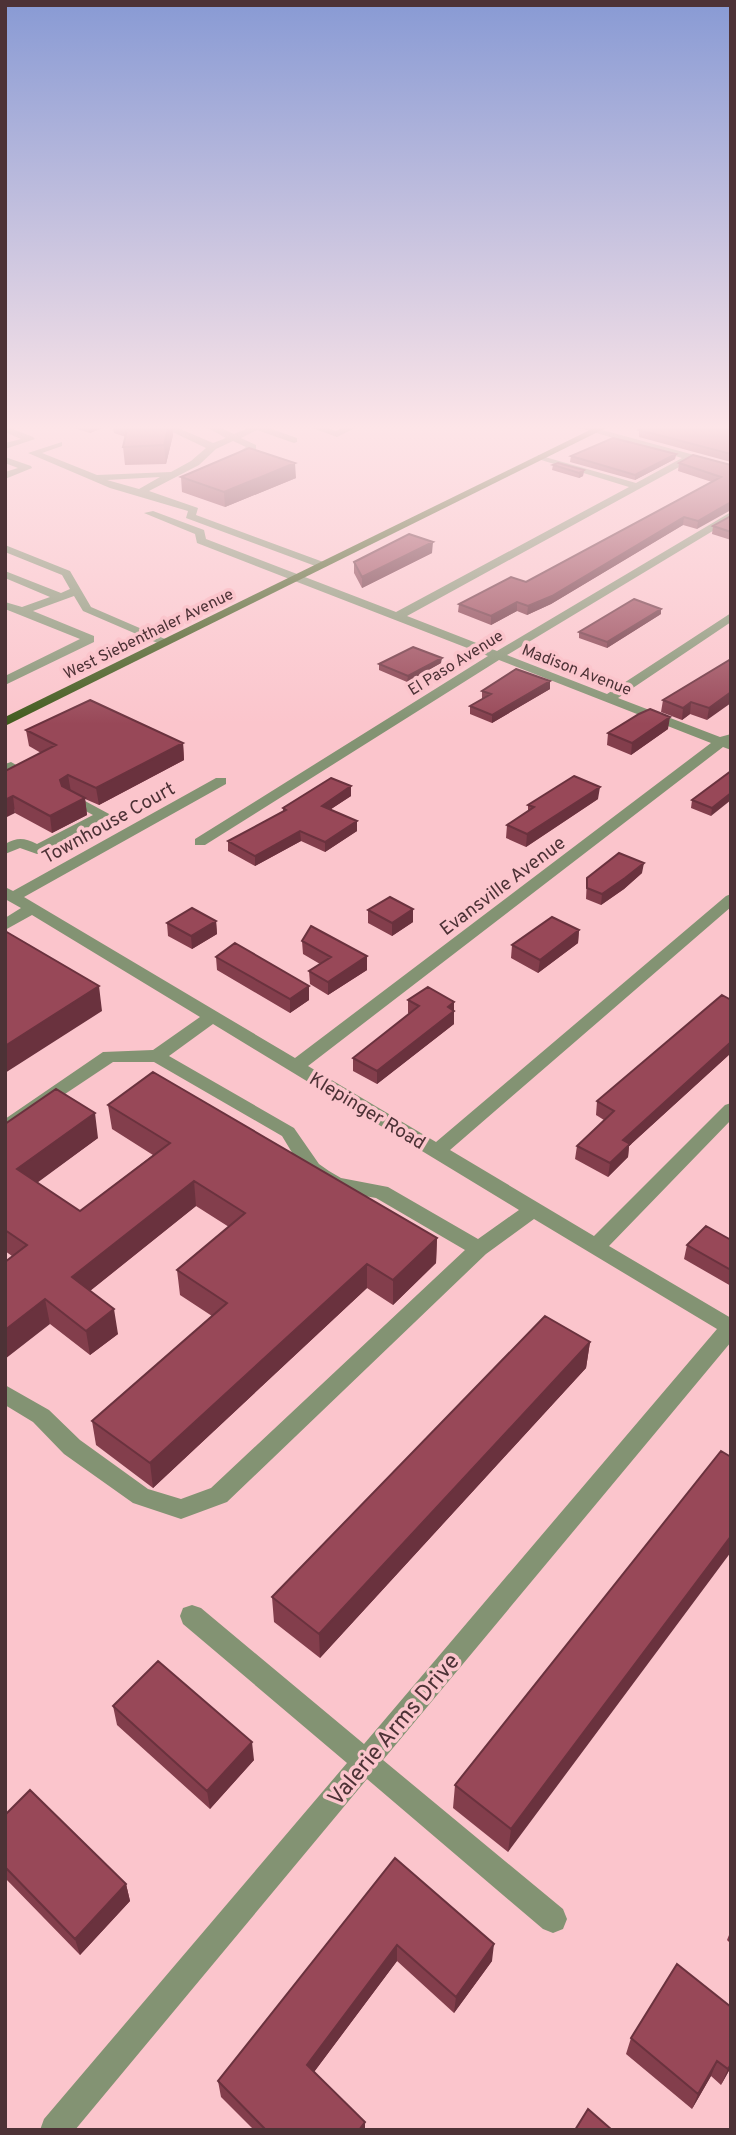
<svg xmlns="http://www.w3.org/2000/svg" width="736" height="2135" font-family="Overpass,sans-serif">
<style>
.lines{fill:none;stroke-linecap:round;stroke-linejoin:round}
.minor{fill:#839373;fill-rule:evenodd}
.major{fill:#415b1e;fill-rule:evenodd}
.wall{fill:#833e4c}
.shaded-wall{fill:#6a323e}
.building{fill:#984858;stroke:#6a323e;stroke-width:2}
.labels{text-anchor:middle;stroke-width:7;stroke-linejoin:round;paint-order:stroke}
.far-street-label{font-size:16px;fill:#4d3236;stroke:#fbc5cc}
.street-label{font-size:19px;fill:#4d3236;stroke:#fbc5cc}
.near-street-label{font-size:23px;fill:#4d3236;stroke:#fbc5cc}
</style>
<rect width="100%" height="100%" fill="#fbc5cc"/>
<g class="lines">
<!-- minor -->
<path class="minor" d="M158 425H171L213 443 226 438 202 425H214L234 434 250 427 248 425H260L297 438V442L294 443 257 430 241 438 256 445V449L233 464 225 462 246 447 233 441 216 449 199 465 149 491 198 508 196 515 326 563V567H318L186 518 188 511 110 488 28 453 62 442V446L42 453 97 475 171 472 191 461 206 448ZM160 477 139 489 107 480Z
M304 425H318L336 431 349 425H361L337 437Z
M569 425H584L731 465V471L692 460 407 616 497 651 731 512V520L507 655 607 694 731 613V622L618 698 720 737 731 734V750L723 747 308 1066 436 1142 726 896 731 894V907L450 1150 594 1236 725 1105 731 1103V1120L609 1246 731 1318V1342L383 1760 563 1909 567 1919 563 1929 553 1933 543 1929 367 1779 75 2130H40L44 2119 347 1763 183 1624 180 1616 183 1608 192 1605 201 1608 364 1744 717 1329 534 1219 486 1254 227 1502 181 1519 133 1503 64 1454 33 1422 5 1405V1385L49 1410 80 1440 148 1489 181 1499 211 1488 465 1250 376 1198 336 1191 315 1181 305 1174 282 1136 154 1062H113L5 1134V1119L103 1052 153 1050 200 1017 32 915 5 930V918L21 908 5 899V887L13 891 216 778H226V784L24 897 295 1058 711 743 499 660 205 845H195V839L488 656 197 543 195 534 144 513 153 511 204 530 206 539 396 612 629 487 538 459V455L636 483 682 458ZM213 1024 519 1210 478 1239 388 1187 341 1178 329 1171 319 1164 294 1128 169 1056Z
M5 426 33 437 35 439 5 449V443L21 439 5 432Z
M5 457 31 466 32 468 5 479V472L18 468 5 463Z
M5 545 70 571 91 607 172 642 162 645 83 611 74 596 33 611 94 636V642L5 685V676L80 639 5 609V602L22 607 50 597 5 578V571L61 593 70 589 62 575 5 552Z
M11 762 18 766 5 773V764Z
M72 794 111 815 42 853 37 854 20 848 5 854V844C18 837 24 838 37 844L93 815 67 801 65 798Z"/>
<!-- major -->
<path class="major" d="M600 425H612L5 726V717Z"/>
</g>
<!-- wall -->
<path class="wall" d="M65 425H109L90 433Z
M113 425H172L173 435 166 464 125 465 123 447 126 437 114 433Z
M726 427 723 429 731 430V462L639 437V430Z
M676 454 675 459 635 480 570 462 571 456Z
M679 463 731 465 697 529 683 525 551 604 527 615 517 611 491 625 458 612 459 604 526 582 712 482 678 471Z
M553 465 584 470 583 476 579 478 552 470Z
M181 477 296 478 225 507 182 492Z
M731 516V540L712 534 713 526Z
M432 553 362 588 354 573V562Z
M661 614 607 648 579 638V632Z
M731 659 707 720 690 714 682 720 661 712 663 700Z
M441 663 407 682 379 670V664Z
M550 689 492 723 470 714V706L482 699V691Z
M668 729 631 755 607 745 608 733Z
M26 730 183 743 184 760 99 805 85 799 87 815 52 833 15 813 5 771 41 753 29 746Z
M731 771 711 816 691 808 692 800Z
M351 786V796L331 809 357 831 325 852 301 841 255 866 228 851V841L283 812V808Z
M598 799 526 847 506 838 507 825 528 811V805Z
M642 873 624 889 601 905 586 899 587 878Z
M413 909V922L392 936 368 923V910Z
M216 921 217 934 192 949 168 936 167 923Z
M579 930 578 943 538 973 511 958 512 945Z
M302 941 367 970 328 995 310 984 309 971 320 964 303 954Z
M216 957 309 1000 290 1013 217 970Z
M408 1000 454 1002V1024L377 1084 353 1071V1058L409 1014 408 1013Z
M731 1000V1053L629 1146 628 1157 608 1177 575 1159 577 1146 604 1120 596 1115 597 1101Z
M108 1105 437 1238 436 1263 393 1305 367 1288 153 1488 96 1445 92 1421 212 1316 180 1295 177 1270 229 1227 196 1206 90 1291 118 1334 90 1355 50 1324 12 1256 5 1251V1124L98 1138 37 1182 80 1211 153 1155 112 1129Z
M731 1240V1286L684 1259 687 1245Z
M590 1342 586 1368 320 1658 274 1622 272 1597Z
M721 1451 508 1852 453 1808 455 1785Z
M113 1706 254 1760 210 1809 117 1725Z
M5 1815 126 1884 130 1901 80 1955 5 1878Z
M395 1858 492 1961 454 2013 397 1961 314 2072 365 2122V2130H254L221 2097 218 2081Z
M731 1930V1944L727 1940Z
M731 2007V2067L721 2085 711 2076 692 2109 626 2054 631 2038Z"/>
<!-- shaded-wall -->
<path class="shaded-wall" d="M89 425H109L90 433Z
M169 425H172L173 435 166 464 164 445Z
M717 425H726V427L713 434 714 426Z
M676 454 675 459 635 480V475Z
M295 463 296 478 225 507 224 492Z
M584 470 583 476 579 478V473Z
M731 502V510L697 529 698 521Z
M684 517 683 525 551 604 527 615 528 606Z
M433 542 432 553 362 588V577Z
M517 602V611L491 625V616Z
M661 609V614L607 648V642Z
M442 658 441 663 407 682 408 676Z
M550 681V689L492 723V715Z
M731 692V703L707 720 709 708Z
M691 702 690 714 682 720 683 708Z
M670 717 668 729 631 755 632 743Z
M183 743 184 760 99 805 96 788Z
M68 775 71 792 62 797 60 780Z
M351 786V796L322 815V806Z
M600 787 598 799 526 847 527 834Z
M731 793V800L711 816 712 808Z
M13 796 15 813 5 818V800Z
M85 798 87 815 52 833 50 816Z
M357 821V831L325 852V842Z
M300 831 301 841 255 866V856Z
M644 863 642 873 624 889 601 905 602 894Z
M413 909V922L392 936V923Z
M216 921 217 934 192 949 191 936Z
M579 930 578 943 538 973 540 960Z
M367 956V970L328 995V982Z
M99 986 102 1011 5 1073V1046Z
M309 986V1000L290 1013V999Z
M454 1002V1024L377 1084V1071L448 1007Z
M731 1042V1053L629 1146 628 1157 608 1177 610 1163 623 1140Z
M95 1113 98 1138 22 1194 17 1169Z
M194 1181 196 1206 76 1302 72 1277Z
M437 1238 436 1263 393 1305V1280Z
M367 1264V1288L153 1488 150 1463Z
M45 1299 50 1324 5 1359V1330Z
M114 1309 118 1334 90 1355 86 1331Z
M590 1342 586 1368 320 1658 319 1634Z
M731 1536V1552L508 1852 511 1829Z
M252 1742 254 1760 210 1809 207 1791Z
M126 1884 130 1901 80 1955 75 1939Z
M494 1944 492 1961 454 2013 456 1997Z
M397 1945V1961L308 2080 307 2065Z
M717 2061 711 2076 692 2109 698 2094Z
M731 2064V2067L721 2085 728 2069Z
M365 2122V2130H359Z"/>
<!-- building -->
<path class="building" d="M128 425H169L164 445 123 447Z
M649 425H717L714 426 731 430V454L639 430Z
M613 438 676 454 635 475 571 456Z
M249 448 295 463 224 492 181 477Z
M693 455 731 465V502L698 521 684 517 552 596 528 606 517 602 491 616 459 604 511 577 526 582 721 477 679 463Z
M558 463 584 470 579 473 553 465Z
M731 516V532L713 526Z
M409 534 433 542 362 577 354 562Z
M634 599 661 609 607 642 579 632Z
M413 647 442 658 408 676 379 664Z
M731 659V692L709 708 691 702 683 708 663 700Z
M516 669 550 681 492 715 470 706 491 694 482 691Z
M90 700 183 743 96 788 68 775 60 780 62 786 85 798 50 816 13 796 5 800V771L56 745 26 730Z
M650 709 670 717 632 743 608 733 639 714Z
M731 771V793L712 808 692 800Z
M574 776 600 787 527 834 507 825 534 807 528 805Z
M331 778 351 786 322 806 357 821 325 842 300 831 255 856 228 841 286 810 283 808Z
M619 853 644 863 625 878 602 894 587 888V878Z
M390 897 413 909 392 923 368 910Z
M192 908 216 921 191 936 167 923Z
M552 917 579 930 540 960 512 945Z
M311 926 367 956 328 982 309 971 331 957 302 941Z
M5 931 99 986 5 1046Z
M235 943 309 986 290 999 216 957Z
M428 987 454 1002 448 1007 454 1011 377 1071 353 1058 419 1006 408 1000Z
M722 995 731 1000V1042L623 1140 630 1144 610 1163 577 1146 614 1111 597 1101Z
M153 1072 437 1238 393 1280 367 1264 150 1463 92 1421 227 1303 177 1270 245 1213 194 1181 72 1277 114 1309 86 1331 45 1299 5 1330V1262L27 1245 5 1230V1124L56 1089 95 1113 17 1169 80 1211 170 1143 108 1105Z
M706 1226 731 1240V1270L687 1245Z
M545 1316 590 1342 319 1634 272 1597Z
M721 1451 731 1457V1536L511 1829 455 1785Z
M158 1661 252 1742 207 1791 113 1706Z
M30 1790 126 1884 75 1939 5 1867V1815Z
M395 1858 494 1944 456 1997 397 1945 307 2065 365 2122 359 2130H266L218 2081Z
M677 1964 731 2007V2064L728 2069 717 2061 698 2094 631 2038Z
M588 2109 612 2130H575Z"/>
<!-- sky -->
<linearGradient id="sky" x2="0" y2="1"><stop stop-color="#889ad4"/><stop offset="0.59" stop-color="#fde5e8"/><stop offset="1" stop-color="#fde5e8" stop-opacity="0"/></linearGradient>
<rect width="736" height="724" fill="url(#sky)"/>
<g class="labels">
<!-- far-street labels -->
<g class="far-street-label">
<text transform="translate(148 633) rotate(-26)" y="6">West Siebenthaler Avenue</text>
<text transform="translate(455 662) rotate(-32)" y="6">El Paso Avenue</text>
<text transform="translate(577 669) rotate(21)" y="6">Madison Avenue</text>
</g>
<!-- street labels -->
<g class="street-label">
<text transform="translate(108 822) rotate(-29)" y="7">Townhouse Court</text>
<text transform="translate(502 885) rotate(-37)" y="7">Evansville Avenue</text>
<text transform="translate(368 1110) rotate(31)" y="7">Klepinger Road</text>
</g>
<!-- near-street labels -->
<g class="near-street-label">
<text transform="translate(393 1729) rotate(-50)" y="8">Valerie Arms Drive</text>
</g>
</g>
<!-- border -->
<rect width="736" height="2135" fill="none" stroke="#4d3236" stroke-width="14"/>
</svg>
